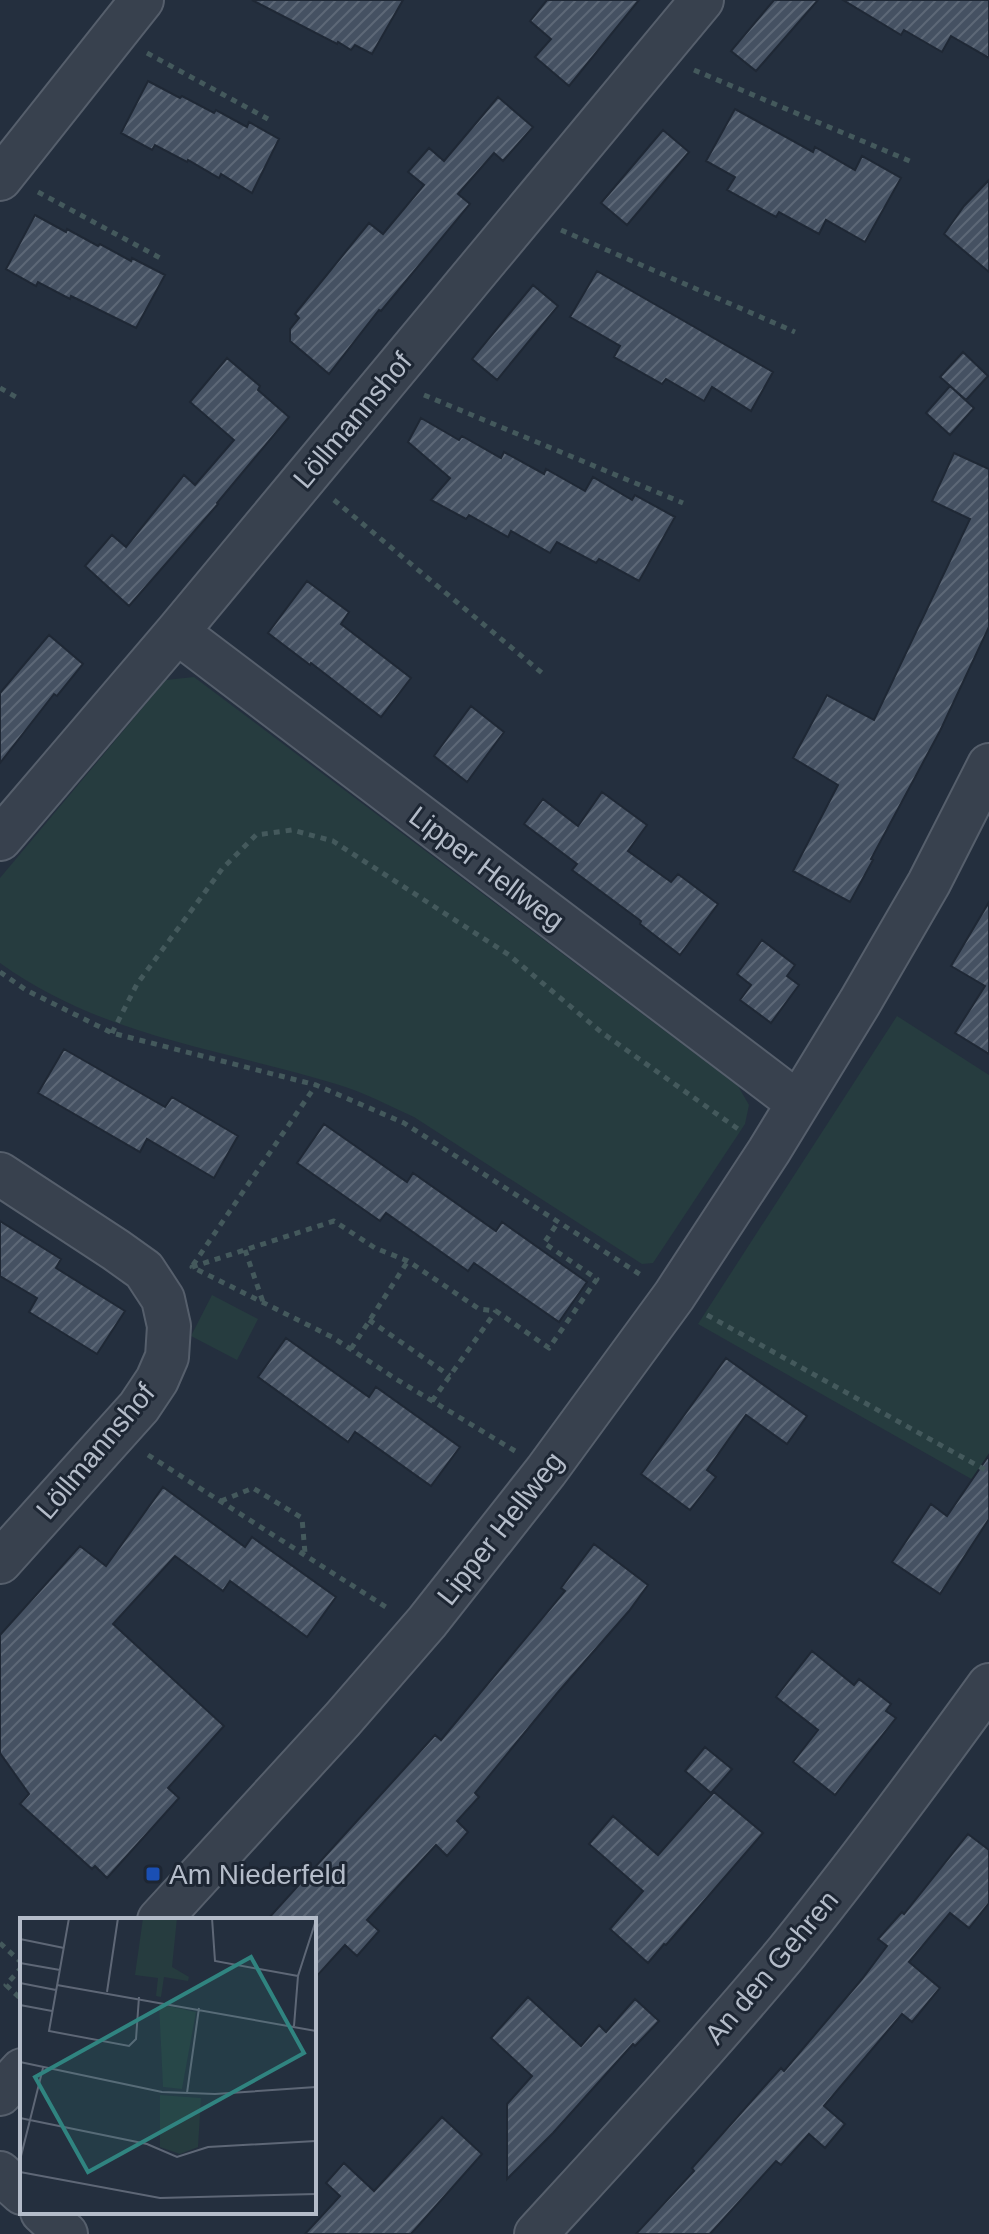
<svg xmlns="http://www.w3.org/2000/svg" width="989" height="2234" font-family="Helvetica,sans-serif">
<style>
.park{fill:#263c3f}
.building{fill:url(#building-hatch);stroke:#1f2835;stroke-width:2}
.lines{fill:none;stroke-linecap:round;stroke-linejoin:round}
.minor-casing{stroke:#565f6c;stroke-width:46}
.path{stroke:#44595c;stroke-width:5;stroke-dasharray:6 6;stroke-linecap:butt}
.minor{stroke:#38414e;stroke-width:42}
.transit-dot{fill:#1a4fb4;stroke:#1d2633;stroke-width:3}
.labels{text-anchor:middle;stroke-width:6;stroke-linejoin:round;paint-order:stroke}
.street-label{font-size:28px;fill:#b4bcc9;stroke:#1d2633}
.poi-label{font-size:28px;fill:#b4bcc9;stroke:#1d2633;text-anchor:start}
.inset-road{fill:none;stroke:#5e6776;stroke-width:2}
.view{fill:#308480;fill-opacity:0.15;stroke:#308480;stroke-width:4}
.inset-edge{fill:none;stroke:#b4bcc9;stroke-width:4}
</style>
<defs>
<pattern id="building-hatch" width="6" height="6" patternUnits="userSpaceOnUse" patternTransform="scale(2)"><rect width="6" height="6" fill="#455162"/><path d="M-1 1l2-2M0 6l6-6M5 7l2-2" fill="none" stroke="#5d6877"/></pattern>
</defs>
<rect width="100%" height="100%" fill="#242f3e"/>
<!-- park -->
<path class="park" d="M194 677 738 1086 749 1105 745 1124 653 1263 642 1264 414 1117C388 1105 363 1092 336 1084 219 1048 103 1037 0 963V878L166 680Z
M897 1016 989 1075V1489L698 1324Z
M212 1295 258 1319 237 1360 191 1336Z"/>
<!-- building -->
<path class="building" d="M252 0H403L372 54 355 45 351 50 338 42 337 44Z
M547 0H639L569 86 535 57 551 39 530 21Z
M774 0H818L756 71 731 51Z
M843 0H989V58L951 36 942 52 904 30 901 35Z
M148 81 180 98 182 96 214 113 216 110 247 127 249 122 279 139 252 193 221 174 219 178 188 160 187 162 155 145 152 150 121 133Z
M498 97 533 127 503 161 494 153 458 194 470 204 381 311 379 310 329 374 290 341V329L299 318 295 314 369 223 383 234 424 185 408 172 429 148 444 161Z
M735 109 813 152 815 147 855 170 862 156 901 178 865 242 826 220 819 234 779 212 776 217 727 190 735 177 706 161Z
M663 130 689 152 627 225 601 203Z
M989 180V272L944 234 964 206Z
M35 215 66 232 67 229 98 246 100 244 131 261 132 258 165 275 136 328 71 296 70 299 38 282 36 286 6 269Z
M597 271 773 372 751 411 712 387 704 401 666 379 662 384 614 357 620 346 570 317Z
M533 285 558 306 497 380 472 359Z
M963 352 988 376 966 400 940 377Z
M227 358 260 386 258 390 289 417 217 503 218 504 129 606 85 566 112 535 126 547 184 475 195 485 234 440 190 402Z
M950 386 974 408 950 435 926 413Z
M421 418 459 440 462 436 501 458 504 452 544 474 546 469 585 491 593 477 632 500 635 495 675 517 639 581 599 559 596 563 557 542 550 553 511 531 508 537 469 515 466 519 431 500 450 478 408 442Z
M954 453 989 469V627L940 731 871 859 873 860 850 902 793 871 838 785 793 758 827 695 874 720 970 519 932 501Z
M307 581 349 612 341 624 411 678 381 717 311 663 310 665 268 633Z
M49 635 83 664 57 696 54 694 0 763V693Z
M471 706 504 732 467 782 434 756Z
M602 792 647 825 628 851 671 882 678 874 718 904 680 955 640 924 641 921 572 870 577 864 524 824 543 799 578 826Z
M989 902V1054L955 1033 985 986 951 966Z
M762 940 795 965 787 976 799 985 771 1023 740 1000 751 985 737 974Z
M64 1049 165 1107 172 1097 238 1136 214 1178 147 1139 140 1152 38 1093Z
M324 1124 407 1182 413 1173 496 1231 502 1222 587 1282 559 1322 474 1263 468 1271 386 1213 380 1221 297 1163Z
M0 1221 61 1259 56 1268 125 1311 97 1354 29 1312 37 1298 0 1276Z
M286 1338 369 1397 376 1387 460 1447 431 1486 355 1432 348 1442 258 1377Z
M726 1358 807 1416 787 1444 746 1415 707 1470 716 1477 690 1510 641 1474Z
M989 1455V1519L940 1594 892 1562 931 1504 947 1516Z
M163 1487 245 1547 252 1537 336 1597 307 1637 230 1581 223 1591 175 1556 113 1624 224 1726 168 1788 179 1798 107 1878 95 1866 92 1869 20 1804 29 1794 0 1753V1635L80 1546 106 1566Z
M594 1544 648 1585 629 1611 559 1691 475 1793 479 1797 457 1821 468 1832 447 1856 436 1845 367 1920 379 1931 357 1956 345 1945 314 1979V1920H267L435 1735 441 1740 565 1591 561 1588Z
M812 1651 854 1685 859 1679 891 1704 886 1711 896 1718 835 1795 793 1762 818 1730 776 1697Z
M705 1747 732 1769 711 1793 685 1771Z
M714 1792 763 1833 666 1945 664 1944 648 1963 610 1929 643 1891 589 1844 613 1816 658 1855Z
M968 1834 989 1850V1903L969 1928 950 1913 909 1962 940 1988 912 2022 902 2014 824 2106 845 2124 825 2148 809 2134 781 2165 776 2161 710 2234H636L694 2171 692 2168 781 2068 784 2071 862 1979 887 1946 878 1939 902 1912 904 1914Z
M528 1997 581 2046 599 2025 606 2032 635 1999 659 2021 635 2046 633 2044 553 2133 507 2179V2104L532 2076 491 2038Z
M442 2117 482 2154 411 2234H305L340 2196 326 2183 344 2163 374 2191Z"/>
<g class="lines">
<!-- minor casing -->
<g class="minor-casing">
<path id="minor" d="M0 179 142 0
M177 632 798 1103
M0 839 177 632 702 0
M0 1174 116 1250 144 1270 163 1299 169 1326 167 1357 157 1380 139 1407 0 1562
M159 1920 342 1720 427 1622 546 1471 674 1296 769 1151 860 1002 929 883 989 765
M0 2094 22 2070
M0 2173 22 2193
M42 2212 66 2234
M536 2234C621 2141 706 2049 787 1952 857 1865 924 1775 989 1685"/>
</g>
<!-- path -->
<path class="path" d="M147 53 268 119
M694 70 912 162
M38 192 162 259
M561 230 795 332
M0 388 16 397
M424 395 683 503
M334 500 542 673
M0 972 26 990 112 1033 316 1085 404 1123 641 1275
M112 1033 137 984 222 869 256 835 292 830 333 841 509 955 601 1032 738 1129
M245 1250 263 1302
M193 1265 316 1085
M707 1315 989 1472
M369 1320 450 1376
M351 1349 408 1261
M432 1401 496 1311
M515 1451 396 1379 332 1337 192 1267 334 1221 375 1248 408 1261 479 1309 496 1311 549 1348 597 1279 544 1243 559 1221
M148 1455 389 1609
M221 1501 253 1488 302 1518 305 1553
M0 1943 22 1963
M22 1967 6 1985 22 2000"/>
<!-- minor -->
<use href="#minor" class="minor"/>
</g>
<!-- markers -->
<rect class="transit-dot" x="145" y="1866" width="16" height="16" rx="4"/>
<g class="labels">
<!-- street labels -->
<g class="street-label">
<text transform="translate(352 420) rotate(-50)" y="10">Löllmannshof</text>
<text transform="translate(487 868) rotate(37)" y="10">Lipper Hellweg</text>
<text transform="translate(95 1451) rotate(-50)" y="10">Löllmannshof</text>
<text transform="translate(500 1528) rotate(-52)" y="10">Lipper Hellweg</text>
<text transform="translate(771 1967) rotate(-50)" y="10">An den Gehren</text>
</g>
<!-- poi labels -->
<g class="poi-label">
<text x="169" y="1884">Am Niederfeld</text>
</g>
</g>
<!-- overview -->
<g transform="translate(20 1918)">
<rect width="296" height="296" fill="#242f3e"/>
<path d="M123 0H157L152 49 169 59 168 63 144 59 141 79 136 78 138 60 115 57ZM139 86 176 94 162 171 143 169ZM140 177 181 180 178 229 160 236 140 229Z" fill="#263c3f"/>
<path class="inset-road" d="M49 0 29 113 109 128 116 121 119 79M192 0 195 43 278 58M0 21 44 30M0 45 40 52M0 65 36 72M37 67 296 113M87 74 98 0M0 87 32 93M274 108 278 58 296 2M0 144 142 174 195 176 296 169M167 175 179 90M0 200 127 226 157 239 188 229 296 223M0 242 23 150M0 254 140 280 296 276"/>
<path class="view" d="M231 39 284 135 68 254 15 159Z"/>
<rect width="296" height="296" class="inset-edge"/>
</g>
</svg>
